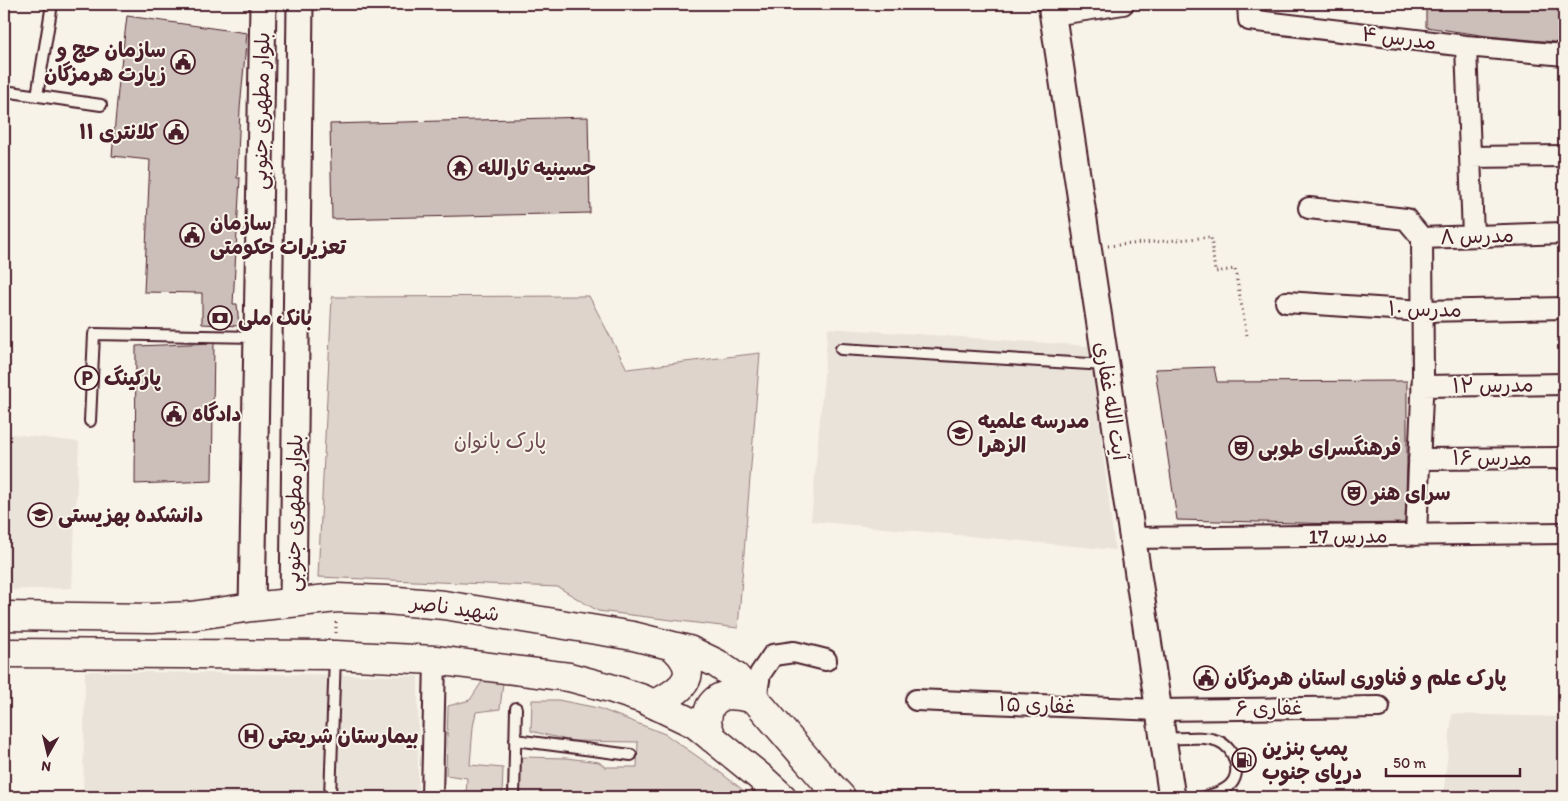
<svg xmlns="http://www.w3.org/2000/svg" width="1568" height="801" font-family="Itim,'Playpen Sans Arabic',sans-serif">
<style>
.built{fill:#eae3da}
.green{fill:#ded4cc;stroke:#947a7c}
.building{fill:#ccbfb9;stroke:#4a1f2b}
.lines{fill:none;stroke-linecap:round;stroke-linejoin:round}
.service-casing{stroke:#4a1f2b;stroke-width:14}
.minor-casing{stroke:#4a1f2b;stroke-width:24}
.tertiary-casing{stroke:#4a1f2b;stroke-width:29}
.secondary-casing{stroke:#4a1f2b;stroke-width:31}
.path{stroke:#4a1f2b;stroke-width:3;stroke-dasharray:1 4;stroke-linecap:butt}
.service{stroke:#f7f3e8;stroke-width:10}
.minor{stroke:#f7f3e8;stroke-width:20}
.tertiary{stroke:#f7f3e8;stroke-width:25}
.secondary{stroke:#f7f3e8;stroke-width:28}
.labels{text-anchor:middle;stroke-width:4;stroke-linejoin:round;paint-order:stroke}
.street-label{font-size:21px;fill:#4a1f2b;stroke:#f7f3e8}
.poi-label{font-size:21px;font-weight:bold;fill:#4a1f2b;stroke:#f7f3e8;text-anchor:start}
.park-label{font-size:21px;fill:#6f4c53;stroke:#f7f3e8}
</style>
<rect width="100%" height="100%" fill="#f7f3e8"/>
<filter id="ink" filterUnits="userSpaceOnUse"><feTurbulence type="fractalNoise" baseFrequency=".02" numOctaves="2"/><feDisplacementMap in="SourceGraphic" scale="10" xChannelSelector="R" yChannelSelector="G"/><feConvolveMatrix kernelMatrix="1 2 1 2 8 2 1 2 1" color-interpolation-filters="sRGB"/></filter>
<g filter="url(#ink)">
<!-- built -->
<path class="built" d="M828 328 1090 346 1115 550 811 521Z
M4 433 79 442 72 588 4 590Z
M85 671 418 676V797H83Z
M1452 714 1564 717V797H1443Z"/>
<!-- green -->
<path class="green" d="M589 296 627 369 760 353 738 628 598 611 558 587 318 577 332 297Z
M483 680 503 682 500 709 476 712 473 727 470 765 503 768 502 797H466L467 778 446 775 448 706 470 700Z
M532 700H558L598 708 665 734 717 770 752 797H649L643 793 592 791 582 797H520L521 757 566 758 599 762 605 767H637L638 742 571 741 531 731Z"/>
<!-- building -->
<path class="building" d="M1426 4H1564V43L1487 36 1426 27Z
M127 16 247 33 240 109 237 178H240L233 304H237L239 326 202 324V293L144 292 150 160 112 156 118 90Z
M588 117 590 213 332 219 330 124Z
M214 343 212 481 135 484 136 346Z
M1214 367 1217 382 1407 381V464L1405 523 1341 524 1177 520 1155 369Z"/>
<g class="lines">
<!-- service casing -->
<g class="service-casing">
<path id="service" d="M4 91 101 105
M37 96 52 4
M841 349 1106 365
M90 421 94 334 256 337
M1163 739C1181 739 1202 735 1218 741 1235 748 1243 774 1229 786 1222 792 1212 795 1204 797
M515 740 631 755
M330 797 335 656
M514 797 516 708"/>
</g>
<!-- minor casing -->
<g class="minor-casing">
<path id="minor" d="M1248 4 1249 20 1466 46 1564 55
M1053 15 1123 4
M1466 46 1473 236
M1470 157 1564 156
M1309 208 1406 219 1422 238 1564 233
M1286 302 1422 311 1564 308
M1422 386 1564 384
M1419 459 1564 458
M1416 535 1423 374 1422 238
M1132 538 1564 533
M756 699 760 674 773 655 794 652 826 660
M916 700 1159 710 1379 707
M432 797 435 660"/>
</g>
<!-- tertiary casing -->
<g class="tertiary-casing">
<path id="tertiary" d="M1051 4 1172 797
M293 603 300 4
M252 607 263 4"/>
</g>
<!-- secondary casing -->
<g class="secondary-casing">
<path id="secondary" d="M4 616 152 618 191 616 252 607 337 598 386 600 444 605 633 636 689 650 716 663 736 677 823 778 841 797
M4 653 335 655 435 660 569 677 610 688 643 699 695 724 759 776 782 797
M655 704C672 695 699 681 683 658 681 654 676 650 673 646
M712 738C711 733 708 728 707 723 707 718 708 712 710 707 721 689 739 696 756 699"/>
</g>
<!-- path -->
<path class="path" d="M1108 246 1211 237 1215 272 1235 269 1247 336
M336 633V619"/>
<!-- service -->
<use href="#service" class="service"/>
<!-- minor -->
<use href="#minor" class="minor"/>
<!-- tertiary -->
<use href="#tertiary" class="tertiary"/>
<!-- secondary -->
<use href="#secondary" class="secondary"/>
</g>
</g>
<!-- icons -->
<defs>
<g id="civic-ring" transform="scale(1.25)"><circle r="9.5" fill="#f7f3e8" stroke="#4a1f2b" stroke-width="1.5"/><path d="M-.6-6.5H3V-4.5H.6V-3L4-1V1h2V6H-6V1h2V-1L-.6-3ZM-1.2 2.5V6h2.4V2.5Z" fill="#4a1f2b"/></g>
<g id="temple-ring" transform="scale(1.25)"><circle r="9.5" fill="#f7f3e8" stroke="#4a1f2b" stroke-width="1.5"/><path d="M0-6L5-2H3V0L6.5 2.5H4V6H1.5V3h-3V6H-4V2.5H-6.5L-3 0V-2H-5Z" fill="#4a1f2b"/></g>
<g id="bank-ring" transform="scale(1.25)"><circle r="9.5" fill="#f7f3e8" stroke="#4a1f2b" stroke-width="1.5"/><path d="M-6-4H6V4H-6ZM0-2.3a2.3 2.3 0 1 0 0 4.6a2.3 2.3 0 1 0 0-4.6Z" fill="#4a1f2b"/></g>
<g id="parking-ring" transform="scale(1.25)"><circle r="9.5" fill="#f7f3e8" stroke="#4a1f2b" stroke-width="1.5"/><path d="M-3.5-5.5H1a3.5 3.5 0 0 1 0 7H-1V5.5H-3.5ZM-1-3.4V-.6H.8a1.4 1.4 0 0 0 0-2.8Z" fill="#4a1f2b"/></g>
<g id="university-ring" transform="scale(1.25)"><circle r="9.5" fill="#f7f3e8" stroke="#4a1f2b" stroke-width="1.5"/><path d="M0-5L7-2L0 1L-7-2ZM-4 1L0 2.5L4 1V4Q0 6-4 4Z" fill="#4a1f2b"/></g>
<g id="theatre-ring" transform="scale(1.25)"><circle r="9.5" fill="#f7f3e8" stroke="#4a1f2b" stroke-width="1.5"/><path d="M-5-5.5Q0-4 5-5.5V0Q5 5 0 6Q-5 5-5 0ZM-3.3-2.5H-1v1.5H-3.3ZM1-2.5H3.3v1.5H1ZM-2.8 1Q0 5.5 2.8 1Z" fill="#4a1f2b"/></g>
<g id="hospital-ring" transform="scale(1.25)"><circle r="9.5" fill="#f7f3e8" stroke="#4a1f2b" stroke-width="1.5"/><path d="M-5-5h3v3.5h4V-5h3V5h-3V1.5h-4V5h-3Z" fill="#4a1f2b"/></g>
<g id="fuel-ring" transform="scale(1.25)"><circle r="9.5" fill="#f7f3e8" stroke="#4a1f2b" stroke-width="1.5"/><path d="M-5.5-6h7V0h2V4h1.3V-2.5L3-4.5l.8-.8L6-3V5H2.5V1h-1V6h-7ZM-4.2-4.7v3.2H.2V-4.7Z" fill="#4a1f2b"/></g>
</defs>
<g fill-rule="evenodd">
<use href="#civic-ring" x="183" y="62"/>
<use href="#civic-ring" x="176" y="132"/>
<use href="#temple-ring" x="460" y="168"/>
<use href="#civic-ring" x="192" y="235"/>
<use href="#bank-ring" x="220" y="318"/>
<use href="#parking-ring" x="87" y="378"/>
<use href="#civic-ring" x="174" y="414"/>
<use href="#university-ring" x="960" y="433"/>
<use href="#theatre-ring" x="1241" y="448"/>
<use href="#theatre-ring" x="1354" y="493"/>
<use href="#university-ring" x="40" y="515"/>
<use href="#civic-ring" x="1206" y="678"/>
<use href="#hospital-ring" x="251" y="736"/>
<use href="#fuel-ring" x="1244" y="760"/>
</g>
<g class="labels">
<!-- street labels -->
<g class="street-label">
<text transform="translate(1399 38) rotate(7)" y="7">مدرس ۴</text>
<text transform="translate(261 111) rotate(-89)" y="7">بلوار مطهری جنوبی</text>
<text transform="translate(1477 236) rotate(-2)" y="7">مدرس ۸</text>
<text transform="translate(1425 309) rotate(1)" y="7">مدرس ۱۰</text>
<text transform="translate(1493 385) rotate(-1)" y="7">مدرس ۱۲</text>
<text transform="translate(1111 401) rotate(81)" y="7">آیت الله غفاری</text>
<text x="1492" y="465">مدرس ۱۶</text>
<text transform="translate(294 513) rotate(-89)" y="7">بلوار مطهری جنوبی</text>
<text transform="translate(1348 536) rotate(-1)" y="7">مدرس 17</text>
<text transform="translate(455 608) rotate(8)" y="7">شهید ناصر</text>
<text transform="translate(1037 705) rotate(2)" y="7">غفاری ۱۵</text>
<text transform="translate(1269 708) rotate(-1)" y="7">غفاری ۶</text>
</g>
<!-- poi labels -->
<g class="poi-label">
<text x="166" y="57" text-anchor="end">سازمان حج و<tspan x="166" dy="24">زیارت هرمزگان</tspan></text>
<text x="158" y="139" text-anchor="end">کلانتری ۱۱</text>
<text x="478" y="175">حسینیه ثارالله</text>
<text x="210" y="230">سازمان<tspan x="210" dy="24">تعزیرات حکومتی</tspan></text>
<text x="238" y="325">بانک ملی</text>
<text x="104" y="385">پارکینگ</text>
<text x="192" y="421">دادگاه</text>
<text x="978" y="428">مدرسه علمیه<tspan x="978" dy="24">الزهرا</tspan></text>
<text x="1258" y="455">فرهنگسرای طوبی</text>
<text x="1372" y="500">سرای هنر</text>
<text x="58" y="522">دانشکده بهزیستی</text>
<text x="1224" y="685">پارک علم و فناوری استان هرمزگان</text>
<text x="268" y="743">بیمارستان شریعتی</text>
<text x="1262" y="755">پمپ بنزین<tspan x="1262" dy="24">دریای جنوب</tspan></text>
</g>
<!-- park labels -->
<g class="park-label">
<text x="500" y="448">پارک بانوان</text>
</g>
</g>
<!-- margin -->
<rect width="1568" height="801" fill="none" stroke="#f7f3e8" stroke-width="20"/>
<rect x="10" y="10" width="1548" height="781" fill="none" stroke="#4a1f2b" stroke-width="2" filter="url(#ink)"/>
<!-- north arrow -->
<g transform="translate(48 754) rotate(188)" stroke="#f7f3e8" stroke-width="4" paint-order="stroke">
<path d="M0-4L9 19L0 12L-9 19Z" fill="#4a1f2b"/>
<text y="-8" font-size="14" font-weight="bold" text-anchor="middle" fill="#4a1f2b">N</text>
</g>
<!-- scale -->
<path d="M1386 768v8h134v-8" fill="none" stroke="#4a1f2b" stroke-width="2.5"/>
<text x="1393" y="768" font-size="15" fill="#4a1f2b" stroke="#f7f3e8" stroke-width="4" paint-order="stroke">50 m</text>
</svg>
